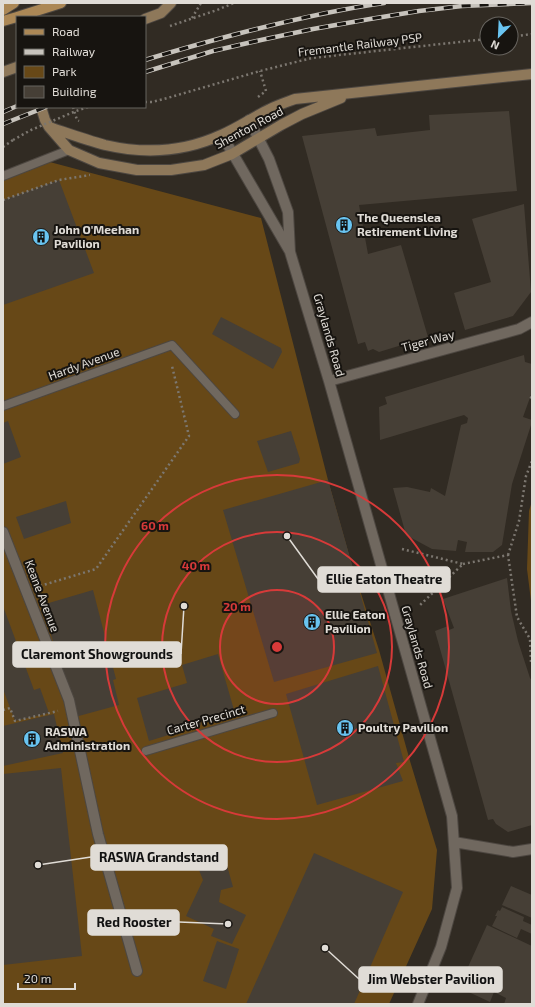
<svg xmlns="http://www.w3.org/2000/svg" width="535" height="1007" font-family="'Exo 2',sans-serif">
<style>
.green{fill:#674817}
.building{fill:#463f36}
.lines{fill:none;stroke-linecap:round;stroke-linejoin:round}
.service-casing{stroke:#4d4741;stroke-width:10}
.minor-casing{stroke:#4d4741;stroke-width:12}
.secondary-casing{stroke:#4d4741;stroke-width:12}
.primary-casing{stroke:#4d4741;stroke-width:12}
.path{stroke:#7c7770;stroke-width:2.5;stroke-dasharray:2 3;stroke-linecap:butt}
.service{stroke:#70685f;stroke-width:8}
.minor{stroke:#70685f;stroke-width:10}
.secondary{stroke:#8e785a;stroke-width:10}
.primary{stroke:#ac8856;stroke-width:10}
.rail-casing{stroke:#c7c3bc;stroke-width:4.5}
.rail{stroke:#171410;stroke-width:3;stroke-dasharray:9;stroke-linecap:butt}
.path-bridge{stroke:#7c7770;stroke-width:2.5;stroke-dasharray:2 3;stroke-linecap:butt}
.ring{fill:none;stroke:#d73a39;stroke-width:2}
.labels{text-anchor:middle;stroke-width:4;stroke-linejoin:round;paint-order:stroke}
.street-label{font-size:12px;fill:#e0dcd6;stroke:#171410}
.poi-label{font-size:12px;font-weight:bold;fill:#e0dcd6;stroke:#171410;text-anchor:start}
.centre{fill:#d73a39;stroke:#171410;stroke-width:2}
.ring-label{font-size:12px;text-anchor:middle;font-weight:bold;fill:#d73a39;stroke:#171410;stroke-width:4;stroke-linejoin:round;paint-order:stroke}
.leader{fill:none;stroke:#e0dcd6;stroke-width:1.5}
.callout-dot{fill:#e0dcd6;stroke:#171410;stroke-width:1.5}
.callout{fill:#e0dcd6;stroke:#e0dcd6;stroke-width:1.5}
.callout-label{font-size:13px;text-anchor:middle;font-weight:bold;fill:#111}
</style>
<rect width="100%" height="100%" fill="#312b23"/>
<!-- green -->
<path class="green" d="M46 161 261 218 328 480 351 562 379 650 410 761 437 850 432 909 389 1004H3V178Z
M532 501V609L527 569 529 511Z"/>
<!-- building -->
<path class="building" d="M509 111 517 191 359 205 368 254 401 245 428 337 379 352 373 349 368 351 365 342 358 344 302 136 375 128 377 136 430 130 429 115Z
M59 180 94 273 3 305V200Z
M524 204 531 292 513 316 465 330 454 293 491 282 472 219Z
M221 317 281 348 282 352 273 369 212 334Z
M524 355 525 362 532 364V392L523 417 532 420V422L512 484 502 545 493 552H465L467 542 458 540 456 551 432 549 406 535 393 488 407 487 430 492 431 488 445 496 461 425 467 423 468 418 464 415 380 440 379 407 387 404 385 397Z
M8 421 21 457 3 464V423Z
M291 431 300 459 299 463 268 472 257 441Z
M328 480 377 653 274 682 223 510Z
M66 501 71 523 24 539 16 517Z
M507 578 511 611 518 641 530 678 532 681V825L508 832 496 824 493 819 488 820 435 631 448 626 449 630 454 628 443 599Z
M93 590 116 679 113 680 119 705 75 717 60 661H59L42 605Z
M3 606 34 690 40 688 49 713 15 721 3 689Z
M218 654 234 710 200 720 201 725 149 741 137 698 187 683 182 665Z
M378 666 404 762 396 763 403 781 317 805 286 694Z
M54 714 63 753 3 766V726Z
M61 768 82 956 3 965V774Z
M223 851 233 887 221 890 219 902 246 915 232 944 211 936 214 929 186 916 203 880 195 860Z
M314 853 403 892 354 1004H246Z
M511 886 532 895V918L502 905Z
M502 907 524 917 523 921 532 925V934L521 929 517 938 492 926 497 916H495L498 910 500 911Z
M487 925 532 946V1001L531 1004H504L506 998 494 992 490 1002 460 988 470 968 468 967Z
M217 941 239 949 226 989 203 981Z"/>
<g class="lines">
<!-- service casing -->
<g class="service-casing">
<path id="service" d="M3 176 69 150
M3 406 172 345 235 414
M146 751 273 713"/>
</g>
<!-- minor casing -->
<g class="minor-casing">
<path id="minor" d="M249 120 269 159 288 212 290 252 329 381 452 816 457 888 441 947 418 1004
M222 135 289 250
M329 381 519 329 532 322
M3 532 69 700 98 834 137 971
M454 842 513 852 532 849"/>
</g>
<!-- secondary casing -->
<g class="secondary-casing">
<path id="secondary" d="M145 19 161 13 171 3
M3 72 17 67
M41 107 45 120 49 127 69 150 99 163 137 170H171L204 165 232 154 281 125 302 114 341 98
M49 127C67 133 86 140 105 145 144 154 184 152 221 135 238 128 253 117 270 109 278 105 287 102 295 99L532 74"/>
</g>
<!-- primary casing -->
<g class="primary-casing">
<path id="primary" d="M3 10 14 3
M17 17 61 3
M3 21 17 17"/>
</g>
<!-- path -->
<path class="path" d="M192 18 201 3
M170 26 217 10 234 3
M511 37 532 34
M258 97 266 91 260 71
M145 102H152L164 99 260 71 312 58 487 39
M73 107 77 120 79 121
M3 147 13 140
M3 200 59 180 90 175
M530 397 532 398
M402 549 463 564 419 606
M508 555 519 521 526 476 532 461
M463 564 508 555 517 617 530 639 531 662 532 664
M40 586 96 569 189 436 172 366
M3 710 10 708 15 721 58 711"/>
<!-- service -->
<use href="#service" class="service"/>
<!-- minor -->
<use href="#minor" class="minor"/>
<!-- secondary -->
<use href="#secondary" class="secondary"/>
<!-- primary -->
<use href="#primary" class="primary"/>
<!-- rail casing -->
<g class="rail-casing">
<path id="rail" d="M145 60C174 51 203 43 233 35 283 22 333 10 384 3
M145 72 213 51 261 40 313 29 370 19 419 11 462 6 532 3
M3 112 17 106
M3 124 46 107"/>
</g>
<!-- rail -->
<use href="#rail" class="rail"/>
<!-- path-bridge -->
<path class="path-bridge" d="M13 140 31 130 76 111 88 107"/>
</g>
<!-- distance rings -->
<circle cx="277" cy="647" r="57" fill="#d73a39" fill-opacity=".12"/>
<g class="ring">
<circle cx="277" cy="647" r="57"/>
<circle cx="277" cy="647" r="115"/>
<circle cx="277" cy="647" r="172"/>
</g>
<!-- icons -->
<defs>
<g id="building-disc" transform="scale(0.9)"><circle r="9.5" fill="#69c4f1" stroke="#171410"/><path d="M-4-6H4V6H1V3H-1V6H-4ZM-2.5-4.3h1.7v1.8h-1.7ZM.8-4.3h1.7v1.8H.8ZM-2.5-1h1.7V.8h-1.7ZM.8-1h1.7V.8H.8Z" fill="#111"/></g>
</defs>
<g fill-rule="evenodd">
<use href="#building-disc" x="344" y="225"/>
<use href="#building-disc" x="41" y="237"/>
<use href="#building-disc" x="312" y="622"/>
<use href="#building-disc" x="345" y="728"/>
<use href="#building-disc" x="32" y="739"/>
</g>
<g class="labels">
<!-- street labels -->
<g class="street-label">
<text transform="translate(360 45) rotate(-7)" y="4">Fremantle Railway PSP</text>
<text transform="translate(249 128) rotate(-28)" y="4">Shenton Road</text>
<text transform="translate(329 335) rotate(74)" y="4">Graylands Road</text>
<text transform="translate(428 341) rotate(-15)" y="4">Tiger Way</text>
<text transform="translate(84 364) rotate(-20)" y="4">Hardy Avenue</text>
<text transform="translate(42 596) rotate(69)" y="4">Keane Avenue</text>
<text transform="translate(417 647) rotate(74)" y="4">Graylands Road</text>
<text transform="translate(206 720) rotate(-16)" y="4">Carter Precinct</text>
</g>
<!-- poi labels -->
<g class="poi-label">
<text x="357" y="222">The Queenslea<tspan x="357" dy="14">Retirement Living</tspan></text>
<text x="54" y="234">John O'Meehan<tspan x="54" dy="14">Pavilion</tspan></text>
<text x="325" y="619">Ellie Eaton<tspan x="325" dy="14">Pavilion</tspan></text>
<text x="358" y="732">Poultry Pavilion</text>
<text x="45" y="736">RASWA<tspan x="45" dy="14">Administration</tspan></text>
</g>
</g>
<circle cx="277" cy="647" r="6" class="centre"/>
<g class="ring-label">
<text x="155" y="530">60 m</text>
<text x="196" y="570">40 m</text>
<text x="237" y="611">20 m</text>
</g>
<!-- callouts -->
<path class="leader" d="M287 536L318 579M184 606L181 654M38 865L91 857M228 924L179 922M325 948L359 979"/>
<g class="callout-dot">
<circle cx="287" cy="536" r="4"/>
<circle cx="184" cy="606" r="4"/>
<circle cx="38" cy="865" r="4"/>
<circle cx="228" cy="924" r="4"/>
<circle cx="325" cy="948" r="4"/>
</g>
<g class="callout">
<rect x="318" y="567" width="132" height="25" rx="4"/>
<rect x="13" y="642" width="168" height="25" rx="4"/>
<rect x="91" y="845" width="136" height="25" rx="4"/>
<rect x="88" y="910" width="91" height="25" rx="4"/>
<rect x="359" y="967" width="143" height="25" rx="4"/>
</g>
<g class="callout-label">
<text x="384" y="584">Ellie Eaton Theatre</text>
<text x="97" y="659">Claremont Showgrounds</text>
<text x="159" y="862">RASWA Grandstand</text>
<text x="134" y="927">Red Rooster</text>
<text x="431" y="984">Jim Webster Pavilion</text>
</g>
<!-- border -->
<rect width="535" height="1007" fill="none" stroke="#e0dcd6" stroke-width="8"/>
<!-- legend -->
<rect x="16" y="16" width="130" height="92" fill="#171410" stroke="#67645f"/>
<rect x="24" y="29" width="20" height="6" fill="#ac8856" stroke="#67645f"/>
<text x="52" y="36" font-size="12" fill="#e0dcd6">Road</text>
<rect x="24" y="49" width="20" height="6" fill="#c7c3bc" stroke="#67645f"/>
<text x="52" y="56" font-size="12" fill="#e0dcd6">Railway</text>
<rect x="24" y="66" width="20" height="12" fill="#674817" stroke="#67645f"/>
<text x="52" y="76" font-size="12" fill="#e0dcd6">Park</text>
<rect x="24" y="86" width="20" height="12" fill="#463f36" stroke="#67645f"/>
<text x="52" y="96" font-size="12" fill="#e0dcd6">Building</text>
<!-- north arrow -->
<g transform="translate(499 36) rotate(204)"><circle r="19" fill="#171410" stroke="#67645f"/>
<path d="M0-3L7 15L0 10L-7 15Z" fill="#69c4f1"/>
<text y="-6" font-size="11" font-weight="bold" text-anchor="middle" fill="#e0dcd6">N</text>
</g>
<!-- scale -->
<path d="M18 983v6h57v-6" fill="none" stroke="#e0dcd6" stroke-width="2"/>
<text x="24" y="983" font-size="12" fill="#e0dcd6" stroke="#171410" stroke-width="3" paint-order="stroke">20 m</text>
</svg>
